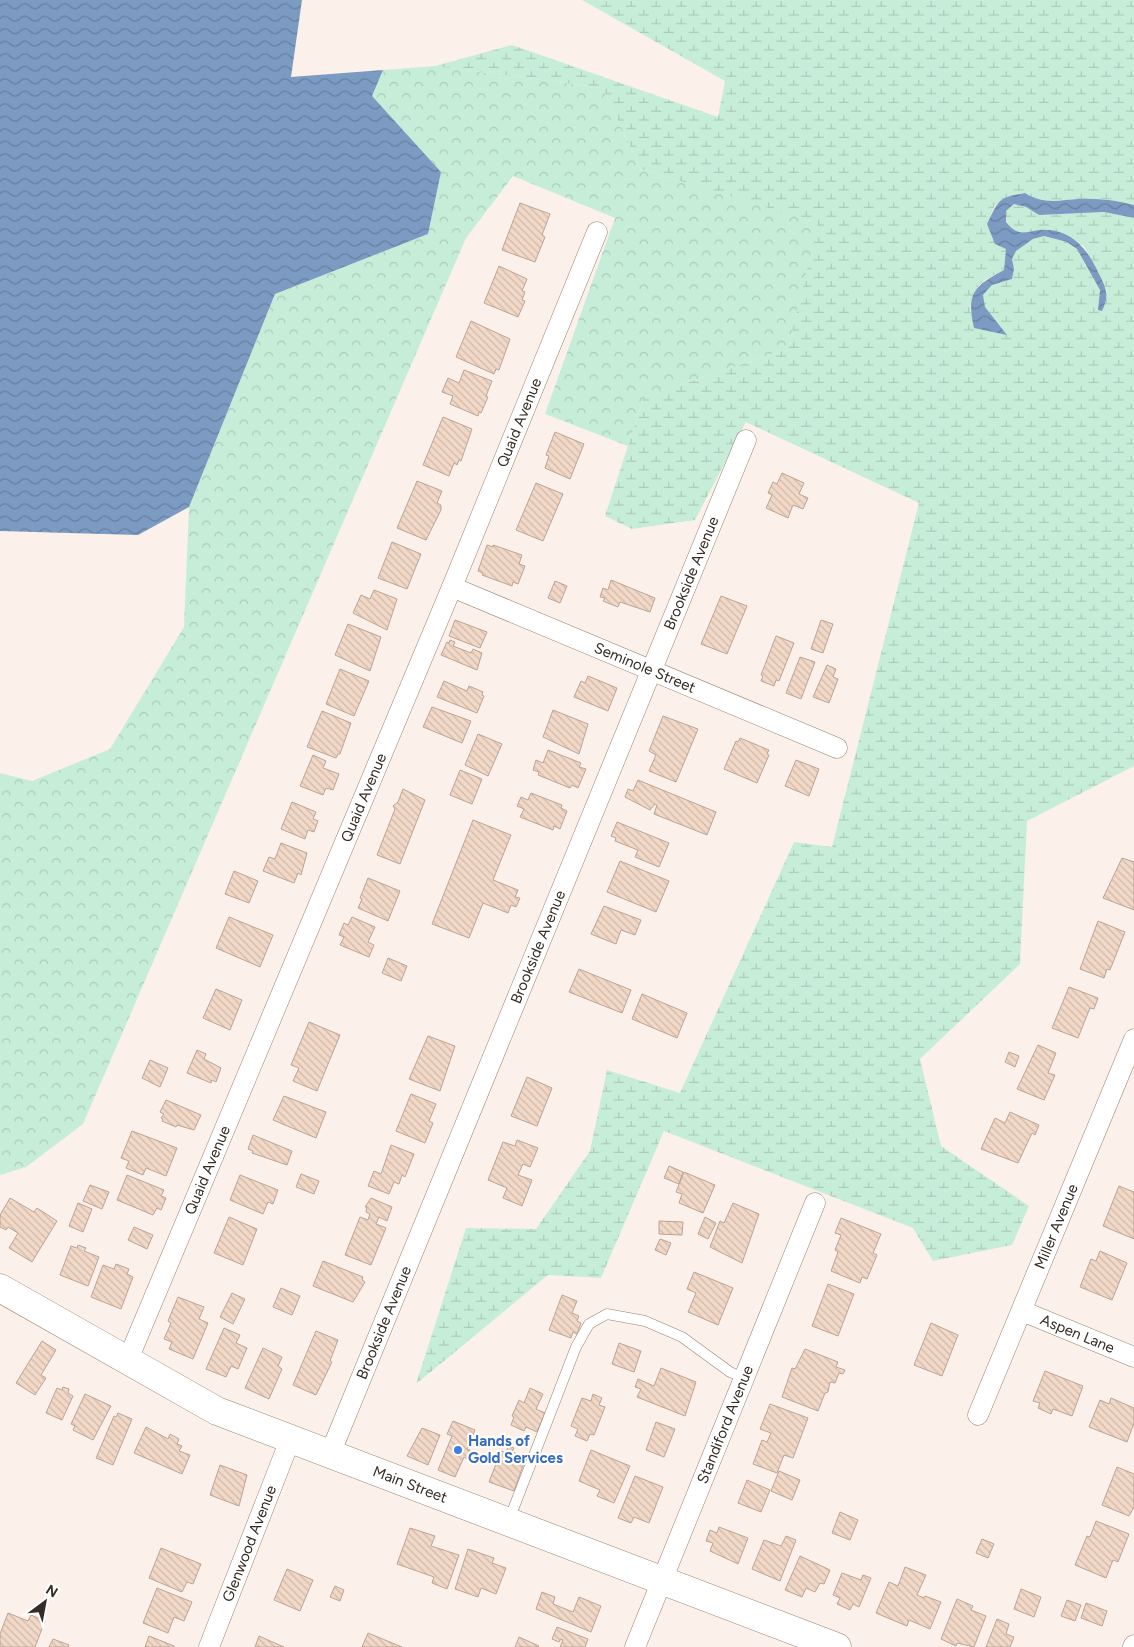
<svg xmlns="http://www.w3.org/2000/svg" width="1134" height="1647" font-family="Figtree,sans-serif">
<style>
.forest{fill:url(#forest-crowns)}
.wetland{fill:url(#wetland-marsh)}
.water{fill:url(#water-waves)}
.building{fill:url(#building-back-hatch);stroke:#bca494}
.lines{fill:none;stroke-linecap:round;stroke-linejoin:round}
.lane-casing{stroke:#978171;stroke-width:11}
.street-casing{stroke:#978171;stroke-width:21}
.secondary-casing{stroke:#978171;stroke-width:29}
.lane{stroke:#fff;stroke-width:10}
.street{stroke:#fff;stroke-width:20}
.secondary{stroke:#fff;stroke-width:28}
.shop-dot{fill:#3f7fe0;stroke:#fff;stroke-width:2}
.labels{text-anchor:middle;stroke-width:4;stroke-linejoin:round;paint-order:stroke}
.street-label{font-size:15px;fill:#352c25;stroke:#fff}
.shop-label{font-size:15px;font-weight:bold;fill:#366cbe;stroke:#fff;text-anchor:start}
</style>
<defs>
<pattern id="forest-crowns" width="20" height="18" patternUnits="userSpaceOnUse" patternTransform="scale(1.25)"><rect width="20" height="18" fill="#c6edd8"/><path d="M2 6a3 3 0 1 1 6 0M12 15a3 3 0 1 1 6 0" fill="none" stroke="#abcbb9"/></pattern>
<pattern id="wetland-marsh" width="20" height="14" patternUnits="userSpaceOnUse" patternTransform="scale(1.25)"><rect width="20" height="14" fill="#c6edd8"/><path d="M1 5h8M5 5V1M11 12h8M15 12V8" fill="none" stroke="#abcbb9"/></pattern>
<pattern id="water-waves" width="16" height="10" patternUnits="userSpaceOnUse" patternTransform="scale(1.25)"><rect width="16" height="10" fill="#7c9bc3"/><path d="M0 5q4-4 8 0t8 0" fill="none" stroke="#667f9e"/></pattern>
<pattern id="building-back-hatch" width="6" height="6" patternUnits="userSpaceOnUse" patternTransform="scale(1.25)"><rect width="6" height="6" fill="#f1d8c7"/><path d="M-1 5l2 2M0 0l6 6M5-1l2 2" fill="none" stroke="#cfbaab"/></pattern>
</defs>
<rect width="100%" height="100%" fill="#fcf1ea"/>
<!-- forest -->
<path class="forest" d="M435 66 603 88 641 169 819 223 788 349 644 397 628 446 545 414 615 218 513 176 466 238 83 1124 26 1167 0 1175V773L32 781 110 749 184 627 189 507 275 294 428 234 441 172 371 96 383 70Z"/>
<!-- wetland -->
<path class="wetland" d="M582 0H1134V205C1115 200 1098 198 1079 199 1059 200 1044 205 1025 193L995 205 987 224 1006 249 1004 270C981 281 973 285 970 312L1006 335 984 307 983 295 992 285 1012 279 1014 269 1012 259 1016 251 1033 239 1044 236 1067 242 1077 249 1100 290 1098 310 1107 291 1084 246C1070 241 1056 234 1042 231 1026 228 1024 242 1006 222V211L1014 204 1026 207 1039 215 1104 212 1134 218V766L1027 821 1020 964 920 1059 941 1146 1029 1206 1012 1245 933 1261 913 1228 664 1131 601 1278 548 1275 416 1384 466 1228 536 1229 590 1151 607 1070 680 1093 794 842 832 847 919 503 746 422 695 520 632 529 605 516 644 397 788 349 818 223 641 169 603 88 435 66 512 45 718 117 725 81Z"/>
<!-- water -->
<path class="water" d="M0 0H302L291 77 383 70 372 96 441 172 428 234 275 294 189 507 138 535 0 531Z
M1025 193C1044 205 1059 200 1079 199 1098 198 1115 200 1134 205V218L1104 212 1039 215 1026 207 1014 204 1006 211V222C1019 237 1023 232 1040 230 1070 228 1087 248 1098 272 1106 288 1110 295 1102 311L1098 310 1100 290 1077 249 1067 242 1044 236 1033 239 1016 251 1012 259 1014 269 1012 279 992 285 983 295 985 307 1007 335 974 328C966 293 974 286 1004 270L1006 249 995 244 987 224C999 200 997 198 1025 193Z"/>
<!-- building -->
<path class="building" d="M520 203 550 214 542 235 545 237 535 262 502 250Z
M499 266 527 279 522 291 525 292 522 300 525 301 518 317 484 303Z
M471 321 510 339 499 370 496 369 494 374 456 357Z
M464 370 492 381 486 396 488 397 481 413 479 412 478 416 450 404 453 396 442 392 448 378 459 383Z
M443 417 472 429 461 461 459 460 457 465 454 463 449 476 423 465Z
M555 432 584 444 570 479 545 468 549 456 546 455Z
M782 473 804 483 799 494 808 498 803 509 793 505 788 518 766 508 772 495 768 493 773 482 777 484Z
M417 481 442 491 437 503 441 505V510L426 540 397 528Z
M536 483 563 494 543 541 516 530Z
M392 542 421 554 407 589 378 578Z
M487 545 493 547V545L522 555 519 564 525 566 518 584 513 582 512 586 482 575 483 573 478 571Z
M611 580 655 598 650 612 620 602 618 607 603 601 605 598 600 597 603 588 608 590Z
M555 581 567 586 560 603 548 598Z
M374 590 397 599 387 630 353 613 361 595 370 599Z
M721 596 747 606 727 654 701 644Z
M455 620 487 632 480 648 449 636Z
M821 620 833 624 823 653 811 649Z
M348 624 381 637 370 671 335 655Z
M776 636 794 643 779 681 776 680 774 686 761 681 763 676 761 675Z
M450 640 455 642 453 646 471 653 473 649 482 653 477 670 441 655 447 642 449 643Z
M800 657 815 662 801 699 786 693Z
M827 665 836 669 833 677 838 679 829 703 813 697Z
M340 669 369 681 354 716 326 704Z
M588 676 617 688 608 711 574 697 581 681 585 683Z
M444 681 467 691 469 686 483 692 482 695 484 696 477 713 437 697Z
M432 707 471 721 462 743 423 727Z
M553 710 588 724 579 754 543 737Z
M322 711 351 723 340 754H338L336 758 307 747Z
M663 716 698 729 676 782 649 771 656 755 649 751Z
M478 734 502 744 488 776 465 765Z
M740 738 769 750 767 754 769 755 757 783 724 769 736 741 738 742Z
M548 750 581 763 579 767 586 769 578 788 572 785 570 788 538 775 539 772 533 770 536 760 543 763Z
M313 755 326 761 323 768 339 774 333 790 326 788 323 795 300 786Z
M796 760 819 769 809 796 785 786Z
M460 770 482 779 472 804 450 795Z
M638 780 716 812 707 835 654 814 657 805 655 804 650 810 625 797 628 789 633 791Z
M403 789 425 800 400 864 377 855 395 809 393 806 398 802Z
M531 793 562 805 561 808 567 811 560 829 554 826 553 830 520 817 524 809 517 806 521 797 528 800Z
M292 802 316 812 313 819 318 821 314 832 308 830 305 839 281 829Z
M473 820 511 835 493 880 518 890 515 897 520 898 516 907 511 905 508 913 483 903 469 938 432 924Z
M617 822 669 843 659 867 635 857 638 850 615 841 616 838 611 836Z
M281 843 307 853 301 875 298 873 294 883 263 871 269 857 275 859Z
M1122 858 1134 862V910L1103 898Z
M620 861 669 881 656 912 607 892Z
M234 871 258 881 249 903 225 894Z
M368 878 400 891 388 921 358 908 362 899 360 898Z
M604 906 641 920 635 935 621 930 616 944 591 934Z
M229 917 273 935 260 967 216 948Z
M352 917 375 927 368 942 374 945 369 957 340 945 344 937 339 935 344 923 348 925Z
M1098 921 1125 932 1110 970 1107 969 1104 978 1080 969Z
M388 958 407 966 401 981 382 973Z
M579 969 631 990 622 1013 569 992Z
M1069 987 1098 998 1094 1009 1090 1008 1078 1038 1052 1028Z
M216 989 242 1000 230 1030 203 1018Z
M642 994 687 1013 677 1038 632 1019Z
M309 1022 340 1035 317 1091 293 1081 299 1068 291 1065Z
M428 1036 455 1046 440 1091 409 1079Z
M1038 1045 1056 1053 1048 1073 1055 1075 1044 1100 1017 1089Z
M197 1050 206 1054 204 1059 221 1068 216 1082 212 1080 211 1083 187 1073Z
M1009 1052 1019 1056 1015 1067 1005 1062Z
M150 1060 168 1068 160 1087 142 1078Z
M527 1077 552 1088 537 1126 511 1116Z
M411 1094 436 1104 429 1121 433 1123 425 1143 396 1131Z
M284 1096 326 1112 316 1138 273 1120Z
M166 1100 201 1115 194 1130 177 1125 176 1127 162 1121 163 1119 161 1118 164 1114 160 1112Z
M1010 1112 1039 1125 1035 1135 1032 1133 1018 1163 981 1149 995 1118 1005 1123Z
M132 1131 177 1148 166 1176 146 1168 143 1175 126 1168 129 1161 121 1158Z
M253 1135 292 1151 287 1165 252 1153 253 1151 248 1149Z
M517 1140 538 1148 530 1167 523 1164 518 1175 532 1180 522 1206 503 1198 507 1188 488 1180 503 1142 515 1146Z
M391 1145 414 1154 405 1177 402 1175 399 1184 394 1182 389 1194 368 1186 374 1171 381 1174Z
M669 1166 683 1172 679 1184 664 1178Z
M684 1172 715 1185 703 1213 679 1203 682 1194 676 1192Z
M301 1174 319 1181 314 1194 296 1187Z
M127 1175 164 1190 161 1196 166 1198 161 1210 157 1208 153 1215 117 1200Z
M240 1175 278 1190 273 1204 268 1202 263 1214 230 1200Z
M90 1185 109 1192 102 1209 83 1201Z
M1119 1186 1134 1192V1239L1103 1226Z
M10 1198 34 1212 37 1208 57 1221 32 1262 9 1248 18 1233 8 1227 6 1230 0 1227V1215Z
M371 1198 392 1207 387 1221 379 1217 376 1224 386 1228 371 1265 345 1255 360 1217 368 1220 370 1214 366 1212 367 1207H365Z
M78 1203 92 1209 83 1232 69 1226Z
M733 1203 759 1214 742 1263 710 1247 720 1221 724 1223Z
M229 1217 257 1229 243 1265 214 1253Z
M705 1217 716 1223 708 1239 698 1234Z
M841 1218 881 1234 873 1253 877 1255 867 1279 862 1277 860 1283 831 1271 838 1252 835 1250 841 1235 835 1233Z
M659 1221 683 1222 682 1235 659 1234Z
M134 1227 153 1235 147 1249 128 1240Z
M660 1239 671 1243 666 1255 655 1250Z
M78 1245 86 1248 84 1251 99 1257 88 1286 60 1275 71 1246 77 1248Z
M1100 1251 1127 1263 1112 1300 1080 1287 1091 1259 1096 1261Z
M323 1261 363 1277 362 1280 365 1282 353 1302 313 1286Z
M116 1264 129 1269 127 1274 133 1277 121 1309 91 1297 103 1265 114 1269Z
M694 1272 733 1288 718 1325 688 1312 696 1293 687 1289Z
M828 1284 854 1294 838 1336 812 1326Z
M281 1288 300 1296 292 1315 273 1307Z
M232 1293 245 1299 233 1324 220 1317Z
M562 1295 577 1301 572 1313 579 1316 577 1321 581 1323 577 1334 573 1332 571 1338 549 1330Z
M178 1297 204 1307 199 1319 208 1323 193 1359 169 1349 172 1342 164 1339 171 1323 168 1321Z
M931 1323 958 1335 942 1376 914 1365Z
M224 1328 240 1335 236 1343 247 1348 238 1369 231 1366 226 1377 206 1369Z
M316 1331 338 1340 330 1361 332 1362 316 1395 293 1385Z
M42 1341 56 1350 41 1375 46 1378 35 1395 16 1383Z
M619 1343 641 1351 634 1372 612 1364Z
M263 1348 282 1357 278 1366 282 1369 269 1399 245 1388Z
M805 1349 838 1362 836 1367 845 1370 843 1374 839 1373 835 1383 830 1382 828 1392 825 1393 818 1411 782 1397 792 1368 795 1369Z
M661 1368 696 1382 685 1416 637 1397 641 1389 635 1387 638 1379 654 1386Z
M1045 1371 1083 1386 1072 1416 1053 1409 1051 1414 1038 1408 1040 1403 1033 1401Z
M63 1387 69 1389 68 1393 73 1396 62 1420 46 1413 57 1388 62 1390Z
M530 1388 543 1394 536 1409 545 1413 537 1432 526 1427 524 1431 511 1425 514 1417 512 1416 519 1400 524 1403Z
M85 1394 111 1406 93 1440 73 1430 75 1426 71 1424Z
M593 1394 602 1398 599 1405 605 1407 594 1435 590 1434 587 1441 575 1436 578 1429 571 1426 582 1398 591 1401Z
M1111 1398 1134 1408V1423L1127 1442 1089 1427 1100 1400 1109 1404Z
M770 1404 808 1418 793 1458 784 1455 777 1473 753 1464 762 1440 767 1442 771 1433 760 1429Z
M118 1413 132 1419 113 1465 96 1458 114 1416 116 1417Z
M453 1421 475 1430 467 1449 470 1450 467 1459 464 1457 455 1477 438 1470 452 1436 447 1434Z
M656 1422 675 1429 664 1457 646 1450Z
M146 1427 168 1439 170 1434 179 1439 177 1444 182 1446 179 1451 190 1455 182 1474 134 1453Z
M422 1428 440 1435 428 1465 407 1456Z
M508 1446 514 1448 512 1452 526 1457 514 1491 489 1482 501 1451 506 1453Z
M591 1450 630 1466 614 1503 597 1496 600 1490 579 1481Z
M220 1465 247 1475 239 1506 210 1495Z
M1117 1467 1134 1474V1507L1129 1516 1102 1505Z
M779 1471 800 1480 792 1500 771 1491Z
M635 1476 663 1487 649 1523 634 1517 631 1523 618 1518Z
M747 1480 770 1490 761 1512 738 1503Z
M840 1512 858 1520 850 1540 832 1533Z
M1096 1521 1129 1534 1118 1562 1113 1560 1106 1578 1075 1565 1087 1536 1090 1537Z
M719 1527 748 1538 738 1564 710 1551 713 1543 706 1541 710 1530 717 1533Z
M410 1528 435 1536 431 1546 459 1555 447 1589 432 1583 434 1577 397 1564Z
M786 1536 796 1540 780 1581 752 1569 764 1540 781 1546Z
M982 1539 994 1544 988 1558 976 1553Z
M161 1548 201 1564 193 1584 187 1582 182 1592 149 1578Z
M468 1549 494 1558 492 1563 506 1568 496 1594 481 1588 478 1597 455 1589Z
M800 1556 830 1570 824 1584 820 1583 815 1592 806 1588 802 1597 785 1590Z
M905 1567 926 1575 917 1595 924 1598 925 1596 941 1602 930 1629 909 1620 907 1626 876 1613 889 1582 898 1586Z
M287 1569 313 1580 300 1611 274 1600Z
M842 1573 861 1580 863 1575 871 1578 859 1607 853 1604 850 1610 837 1604 840 1598 833 1595Z
M335 1586 344 1590 340 1601 330 1597Z
M157 1588 192 1602 184 1621 174 1617 168 1633 143 1623Z
M1021 1589 1041 1597 1034 1617 1014 1609Z
M542 1592 555 1597 553 1604 573 1612 579 1597 601 1606 591 1632 536 1609Z
M957 1599 973 1606 971 1610 986 1616 974 1647 957 1643 956 1646 941 1639Z
M1067 1600 1081 1605 1075 1621 1061 1616Z
M1086 1603 1107 1611 1102 1626 1081 1618Z
M8 1613 28 1621 31 1615 45 1621 35 1647H0V1634Z
M997 1619 1009 1624 1006 1634 1014 1637 1010 1647H986Z
M557 1627 588 1639 585 1647H560L563 1640 561 1639 559 1642 552 1639Z
M368 1633 402 1647H362Z
M149 1636 174 1646V1647H145Z
M259 1636 284 1647H255Z
M519 1637 539 1646 538 1647H515Z
M53 1639 69 1645 68 1647H49Z"/>
<g class="lines">
<!-- lane casing -->
<g class="lane-casing">
<path id="lane" d="M509 1520 576 1347 589 1324 607 1314 645 1321 682 1337 730 1372 744 1378"/>
</g>
<!-- street casing -->
<g class="street-casing">
<g id="street">
<path id="s1" d="M452 587 837 748"/>
<path id="s2" d="M1022 1311 1134 1357"/>
<path id="s3" d="M127 1362 452 587 597 232"/>
<path id="s4" d="M978 1415 1134 1039"/>
<path id="s5" d="M330 1454 746 440"/>
<path id="s6" d="M209 1647 290 1440"/>
<path id="s7" d="M635 1647 815 1203"/>
<path d="M1133 1647 1134 1645"/>
</g>
</g>
<!-- secondary casing -->
<g class="secondary-casing">
<g id="secondary">
<path id="s8" d="M0 1288 217 1411 837 1647"/>
</g>
</g>
<!-- lane -->
<use href="#lane" class="lane"/>
<!-- street -->
<use href="#street" class="street"/>
<!-- secondary -->
<use href="#secondary" class="secondary"/>
</g>
<!-- markers -->
<circle class="shop-dot" cx="458" cy="1450" r="5"/>
<g class="labels">
<!-- street labels -->
<g class="street-label">
<text dy="5" stroke="none"><textPath href="#s3" startOffset="1018">Quaid Avenue</textPath></text>
<text dy="5" stroke="none"><textPath href="#s5" startOffset="952">Brookside Avenue</textPath></text>
<text dy="5" stroke="none"><textPath href="#s1" startOffset="209">Seminole Street</textPath></text>
<text dy="5" stroke="none"><textPath href="#s3" startOffset="612">Quaid Avenue</textPath></text>
<text dy="5" stroke="none"><textPath href="#s5" startOffset="548">Brookside Avenue</textPath></text>
<text dy="5" stroke="none"><textPath href="#s3" startOffset="208">Quaid Avenue</textPath></text>
<text dy="5" stroke="none"><textPath href="#s4" startOffset="204">Miller Avenue</textPath></text>
<text dy="5" stroke="none"><textPath href="#s5" startOffset="142">Brookside Avenue</textPath></text>
<text dy="5" stroke="none"><textPath href="#s2" startOffset="60">Aspen Lane</textPath></text>
<text dy="5" stroke="none"><textPath href="#s7" startOffset="240">Standiford Avenue</textPath></text>
<text dy="5" stroke="none"><textPath href="#s8" startOffset="456">Main Street</textPath></text>
<text dy="5" stroke="none"><textPath href="#s6" startOffset="111">Glenwood Avenue</textPath></text>
</g>
<!-- shop labels -->
<g class="shop-label">
<text x="468" y="1446">Hands of<tspan x="468" dy="17">Gold Services</tspan></text>
</g>
</g>
<!-- north arrow -->
<g transform="translate(45 1602) rotate(32)" stroke="#ffffff" stroke-width="4" paint-order="stroke">
<path d="M0-4L9 19L0 12L-9 19Z" fill="#352c25"/>
<text y="-8" font-size="14" font-weight="bold" text-anchor="middle" fill="#352c25">N</text>
</g>
</svg>
